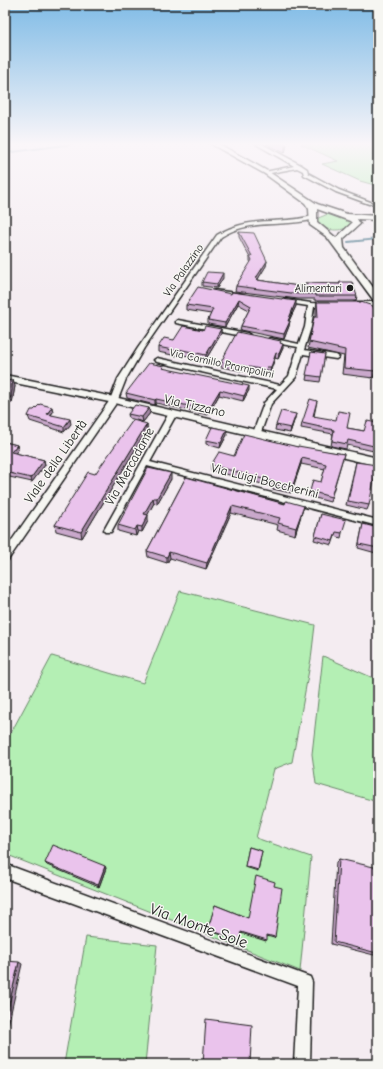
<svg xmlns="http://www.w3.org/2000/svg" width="383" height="1069" font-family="'Comic Neue',sans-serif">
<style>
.green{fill:#b4efb4;stroke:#688668}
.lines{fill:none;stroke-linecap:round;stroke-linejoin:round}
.stream{stroke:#5a8193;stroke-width:2}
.street-casing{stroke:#1c1c1c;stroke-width:3}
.secondary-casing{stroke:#1c1c1c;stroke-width:3}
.street{fill:#f6f6f2;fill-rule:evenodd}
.secondary{fill:#f6f6f2;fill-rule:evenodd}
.wall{fill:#c9a8cb;stroke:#1c1c1c}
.shaded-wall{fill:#a488a5;stroke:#1c1c1c}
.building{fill:#eac3ec;stroke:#1c1c1c}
.poi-dot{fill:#1c1c1c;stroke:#f6f6f2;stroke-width:1.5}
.labels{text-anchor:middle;stroke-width:3;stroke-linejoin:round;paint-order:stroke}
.far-street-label{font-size:11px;fill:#1c1c1c;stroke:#f6f6f2}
.far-poi-label{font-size:11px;fill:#1c1c1c;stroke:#f6f6f2;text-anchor:end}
.street-label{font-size:13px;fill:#1c1c1c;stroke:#f6f6f2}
.near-street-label{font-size:16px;fill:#1c1c1c;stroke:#f6f6f2}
</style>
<rect width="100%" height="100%" fill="#f4ecf1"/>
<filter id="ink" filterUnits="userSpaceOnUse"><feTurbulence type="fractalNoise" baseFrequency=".025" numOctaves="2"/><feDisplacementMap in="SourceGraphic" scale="8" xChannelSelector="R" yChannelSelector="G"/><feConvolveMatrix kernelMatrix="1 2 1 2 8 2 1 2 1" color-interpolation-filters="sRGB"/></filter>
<g filter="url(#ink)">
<!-- green -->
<path class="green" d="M301 144H378V186L360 181 322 164 338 161Z
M328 214 345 216 353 223C344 233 328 231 317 225L316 219Z
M180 591 315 625 311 659 292 762 274 769 256 838 311 857 300 971 5 854V744L52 656 143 683Z
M323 656 378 680V802L316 784 312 754Z
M86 937 157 945 145 1064H64Z"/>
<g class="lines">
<!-- stream -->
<path class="stream" d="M5 153 72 144
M348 242 378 239"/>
<!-- street casing -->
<g class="street-casing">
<path id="street" d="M256 144H262L301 165 307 169 308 173 339 190 373 203 369 204 336 192 304 175 303 171 297 168 265 174V172L294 166Z
M313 216 315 217V219C281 228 251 218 221 237L144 348 126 379 117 402 8 560 5 561V550L110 400 118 379 138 348 217 235C249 215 279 225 313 216Z
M214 290 243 294 246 296 243 298 212 293 211 292Z
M284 299 311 303 331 304 332 305 329 307H314L311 327 304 350 336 355 339 357 336 359 303 354 296 377 271 404 260 435 257 436 253 433 264 403 277 389 157 362 154 360 157 358 280 385 289 376 298 347 270 342 267 340 270 338 299 344 305 327 308 306 282 302V300Z
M355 302H378V306L353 305 352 304Z
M178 320 247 333 250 335 247 337 176 323V321Z
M169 413H175L176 415 150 462 378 520V526L147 466 111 532H105L104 530Z
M5 864 310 977 312 982 310 1064H294L298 986 5 878Z"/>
</g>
<!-- secondary casing -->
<g class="secondary-casing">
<path id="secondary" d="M211 144H219L269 172 317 204 347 214 378 216V220L357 219 360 224 343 239 344 248 378 294V303L375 302 327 237 310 225 309 209 305 203 265 174ZM317 209 350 221 352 223 336 238 317 222Z
M5 375 114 397 378 458V466L114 403 5 381Z"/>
</g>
<!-- street -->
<use href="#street" class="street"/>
<!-- secondary -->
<use href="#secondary" class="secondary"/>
</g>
<!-- wall -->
<path class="wall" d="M266 144H287L285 153Z
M239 232 267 261 266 266 258 279V280L304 287 305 283 339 284 340 282 357 296 356 301H315V299H298L235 291 236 286 251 263 250 261V258L239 237Z
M223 278 217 288 202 286V282Z
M231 294 296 306 289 321V326L284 339 240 330 241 326 249 310 238 304 225 327 208 324V320L211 314 186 310V305Z
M317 302 378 317V361L375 360V371L373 378 342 374 344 356 308 348 314 317H316V308Z
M221 329V334L206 359 178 354 177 356 158 352V347L174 340 203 330Z
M281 343 283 348 278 359 275 358 270 372 267 371 265 375 221 367V362Z
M311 352 325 354 320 382 306 380Z
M164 369 249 390 243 401 219 395 208 415 156 403 155 405 127 398 126 393Z
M5 381 15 386 12 403 5 404Z
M317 401 314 416 347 428 364 431 378 423V452L347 445 346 449 331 446 333 434 301 428 302 423Z
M149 408 150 413 143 422 129 418 128 414Z
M34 410 53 412 51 415 71 424 64 432 30 421 28 416Z
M295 418 290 433 275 430 276 425Z
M147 424V430L82 538 56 531 55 525 95 474Z
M227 435 220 448 206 444V440Z
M5 442 17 445 18 450 15 453 44 460 45 465 32 482 5 476Z
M298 447 344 454 330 502 308 496 310 491 321 482 325 469 301 464 291 493 272 489 273 487 211 470V465L234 456Z
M356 462 369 505 367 510 346 505Z
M186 477 285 504 304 506 302 512 295 535 277 530 278 525 231 513 206 569 170 558 167 563 148 557 147 551Z
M171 479 157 504 154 503 147 515 148 521 142 532 138 531 136 536 118 531V525Z
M321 514 342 533 341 538 335 536 332 545 314 540Z
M363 524 378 528V549L376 553 358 548Z
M249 847 262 851 258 871 245 867Z
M339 859 377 890V953L374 955 331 944 336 862Z
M45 863 106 868 99 887 47 865Z
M274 886 275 937 274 938 267 936 266 941 241 933 238 941 208 930 215 905 248 918Z"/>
<!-- shaded-wall -->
<path class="shaded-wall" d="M285 144H287L285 153Z
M267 261 266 266 258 279V284L256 278Z
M223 273V278L217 288V284Z
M239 299 238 304 225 327V323Z
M296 301V306L287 325 288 321Z
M290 321 289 326 284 339V334Z
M221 329V334L206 359V355Z
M283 344V348L278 359 279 354Z
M178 349V354L177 356V351Z
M276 353 275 358 270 372 271 367Z
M13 380 15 386 12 403 11 397Z
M249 386V390L243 401 244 396Z
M220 390 219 395 208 415V410Z
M156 399V403L155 405V400Z
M52 407 53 412 48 418 47 414Z
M149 408 150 413 143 422 142 417Z
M296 414 295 418 290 433 291 428Z
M70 419 71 424 64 432V427Z
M147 424V430L82 538 81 532Z
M227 430V435L220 448 221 443Z
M17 445 18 450 12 457 11 452Z
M302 458 301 464 291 493 292 488Z
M44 460 45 465 32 482 31 478Z
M171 473V479L157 504V498Z
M153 498 154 503 145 520 144 514Z
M232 506 231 513 206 569 207 563Z
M304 506 302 512 295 535 296 528Z
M148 515V521L142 532V527Z
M137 526 138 531 136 536 135 530Z
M169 552 170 558 167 563V557Z
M105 866 106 868 99 887 98 885Z
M19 962 22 964 5 1039V1021Z"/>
<!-- building -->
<path class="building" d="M239 232 254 233 267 261 256 278 258 279 257 280 306 287 305 283 340 284V282H352L357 296H316V294H299L236 286 252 260 250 256H252Z
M207 272 223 273 217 284 202 282Z
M198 287 231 294 232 292 296 301 288 321H290L284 334 241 326 251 306 239 299 225 323 208 320 213 309 186 305Z
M317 302H361L373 306 378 317V354H375V371L344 368 345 350 309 342 314 317H318Z
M183 326 203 330 205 326 221 329 206 355 178 349 177 351 158 347 164 338 174 340Z
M237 332 281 341 280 343 283 344 279 354 276 353 271 367H267L266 370 221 362Z
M311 352 325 354 321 377 306 375Z
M149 363 164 366 162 368 249 386 244 396 220 390 208 410 156 399 155 400 126 393Z
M13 380 11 397 5 398V381Z
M310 399 317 401 313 416 336 420 338 411 350 413 347 428 364 431 367 421 378 423V447L348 440 347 444 332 441 334 430 302 423Z
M40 404 52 407 47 414 70 419 64 427 28 416 31 410H34Z
M135 405 149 408 142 417 128 414Z
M281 411 296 414 291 428 276 425Z
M133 420 147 424 81 532 55 525 88 472 95 474Z
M212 427 227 430 221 443 206 440Z
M244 434 298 447V446L344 454 331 497 310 491 313 480 321 482 326 464 302 458 292 488 273 484 274 482 211 465 219 452 234 456Z
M5 442 17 445 11 452 44 460 31 478 5 472Z
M356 462 377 465 369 505 348 501Z
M148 468 171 473 157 498H153L144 514 148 515 142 527 137 526 135 530 118 525Z
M186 477 285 504 286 501 304 506 296 528 278 523 280 518 232 506 207 563 169 552 167 557 147 551Z
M321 514 346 520 342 533 336 532 333 541 315 536Z
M363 524 378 528V548L359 544Z
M53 845 105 866 98 885 45 863Z
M249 847 262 851 258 870 245 866Z
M339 859 378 868 377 890H378V937L377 953 334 942Z
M256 876 275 882 274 886 282 888 275 937 267 935V940L241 932 239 941 208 929 215 905 248 918Z
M5 961 19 962 5 1021Z
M206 1019 252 1025 250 1064H203Z"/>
</g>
<!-- sky -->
<linearGradient id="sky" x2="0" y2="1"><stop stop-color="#7fbbe6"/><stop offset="0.49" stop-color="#faf6f9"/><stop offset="1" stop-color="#faf6f9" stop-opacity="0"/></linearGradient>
<rect width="383" height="294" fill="url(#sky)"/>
<!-- markers -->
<circle class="poi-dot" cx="350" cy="288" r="4"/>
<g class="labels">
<!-- far-street labels -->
<g class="far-street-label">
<text transform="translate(183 270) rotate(-55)" y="4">Via Palazzino</text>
<text transform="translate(222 363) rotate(12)" y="4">Via Camillo Prampolini</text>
</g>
<!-- far-poi labels -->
<g class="far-poi-label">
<text x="342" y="292">Alimentari</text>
</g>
<!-- street labels -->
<g class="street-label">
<text transform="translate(195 405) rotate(13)" y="5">Via Tizzano</text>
<text transform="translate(55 461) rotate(-55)" y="5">Viale della Libertà</text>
<text transform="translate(129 466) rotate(-61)" y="5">Via Mercadante</text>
<text transform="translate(265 480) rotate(14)" y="5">Via Luigi Boccherini</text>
</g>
<!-- near-street labels -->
<g class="near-street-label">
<text transform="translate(199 925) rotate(20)" y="6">Via Monte Sole</text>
</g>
</g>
<!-- margin -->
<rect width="383" height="1069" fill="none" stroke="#f6f6f2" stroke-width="20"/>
<rect x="10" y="10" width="363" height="1049" fill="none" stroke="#1c1c1c" stroke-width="1.5" filter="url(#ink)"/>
</svg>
